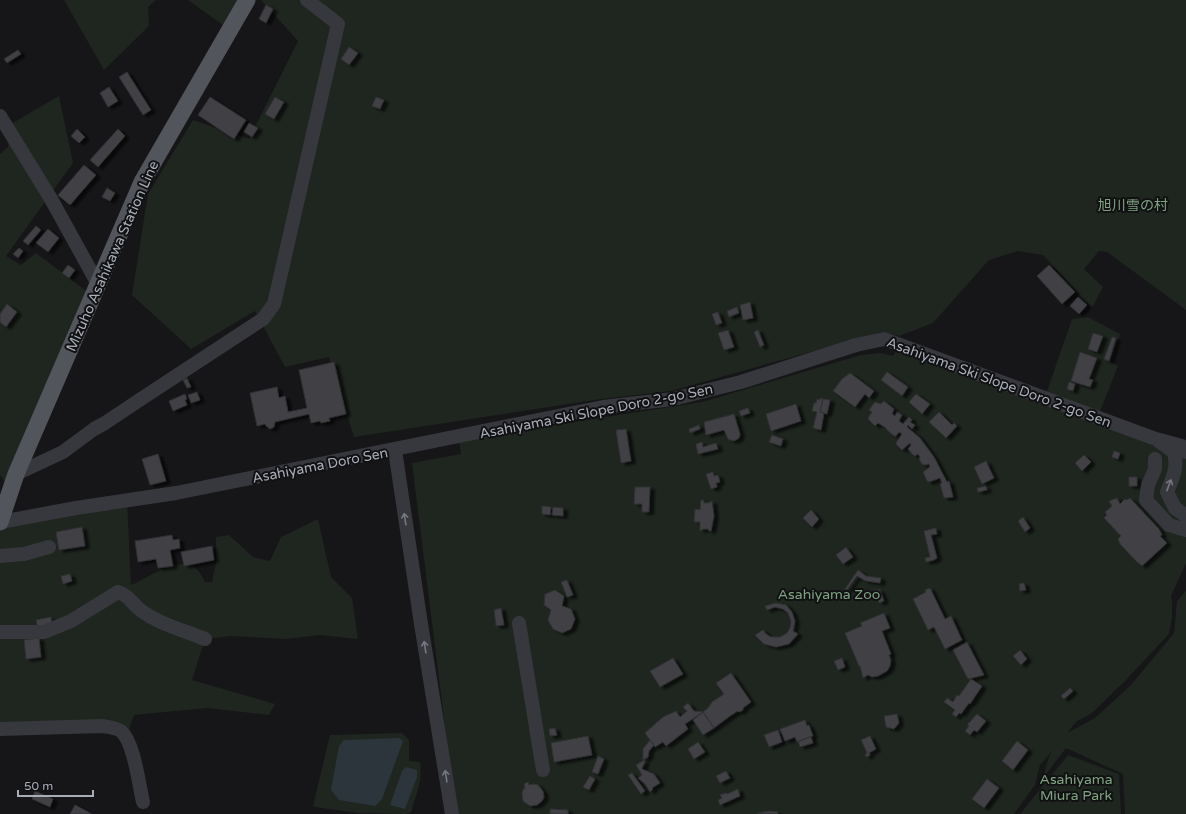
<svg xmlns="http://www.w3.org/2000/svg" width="1186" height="814" font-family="'Varela Round','Noto Sans JP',sans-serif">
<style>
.green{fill:#1e261f}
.water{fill:#2c353c}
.building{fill:#404145;stroke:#303034;filter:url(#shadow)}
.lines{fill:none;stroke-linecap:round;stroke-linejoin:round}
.minor{stroke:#37383d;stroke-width:14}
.major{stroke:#53555c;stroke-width:17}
.oneway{stroke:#757881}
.labels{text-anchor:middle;stroke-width:4;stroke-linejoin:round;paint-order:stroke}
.park-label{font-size:14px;fill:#7fa381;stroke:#111113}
.street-label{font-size:14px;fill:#a8adb8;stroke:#111113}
</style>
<defs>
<filter id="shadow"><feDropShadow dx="4.5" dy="2.5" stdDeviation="1" flood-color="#0009"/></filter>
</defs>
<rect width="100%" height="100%" fill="#161618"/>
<!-- green -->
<path class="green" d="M64 0H156L148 7 149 26 104 70Z
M188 0H247L230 30Z
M261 0H1186V310L1107 252 1099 251 1084 269 1103 287 1092 308 1043 255 1018 251 989 260 933 323 899 336 882 332 671 391 601 399 354 437 329 357 285 367 255 311 191 349 132 295 148 194 193 120 249 139 298 41Z
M59 96 73 163 6 256 21 265 36 253 93 296 11 490 0 475V154L8 147 11 124Z
M1088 317 1120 334 1111 362 1118 366 1099 414 1046 394 1072 319Z
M896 351 1090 418 1186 457V563L1171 596 1172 601V618L1169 634 1126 680 1091 714 1077 721 1067 733 1095 718 1131 685 1174 633 1177 601 1186 591V814H1125L1123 774 1066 748 1043 778 1049 757 1052 751 1040 765 1035 785 1014 814H456L412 463 461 454 459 440 702 402 861 355 881 353 893 356Z
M127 500 131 585C146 579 178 556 194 567 199 570 202 576 205 582H212L216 563V537L229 535 253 557 270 561 281 537 318 519 331 577 352 598 358 639 320 635 286 639 231 636 205 639 192 680 275 704 269 715 207 708 134 715 126 737 120 730 0 729V522Z
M402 733 409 740V761L420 762C423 779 416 795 411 812L407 814 358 813 315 807 313 806 330 735Z
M1068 755 1119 774 1121 814H1020Z"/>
<!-- water -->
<path class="water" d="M399 738 403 741 382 799 375 806 339 800 331 790 339 746 344 740Z
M406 767 417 770V777L405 809 390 805 402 771Z"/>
<!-- building -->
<path class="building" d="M266 5 273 9 266 23 259 19Z
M349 47 358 53 349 65 341 59Z
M18 50 21 54 7 63 4 59Z
M127 72 151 110 143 115 119 77Z
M109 87 118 101 108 107 100 93Z
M210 97 246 120 234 139 198 115Z
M275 97 284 102 274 119 265 114Z
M376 97 384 100 380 109 372 106Z
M249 123 258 128 252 137 244 132Z
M77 129 85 137 79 143 71 136Z
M118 129 125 136 98 167 90 160Z
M84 165 96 175 70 205 58 195Z
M107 188 115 193 110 201 102 197Z
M36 226 41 230 28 245 23 241Z
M48 229 59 238 48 252 36 243Z
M19 248 23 251 18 258 13 254Z
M68 265 75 270 69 278 62 273Z
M1049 265 1075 292 1062 304 1037 276Z
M1078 297 1087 305 1079 314 1070 306Z
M750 302 753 318 743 320 740 305Z
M7 304 17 312 6 327 0 322V314Z
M737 307 739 313 729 317 727 311Z
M718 312 722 323 716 325 712 314Z
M728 330 734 347 724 350 718 333Z
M758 330 764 345 760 347 754 332Z
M1093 333 1103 336 1097 352 1088 349Z
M1112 337 1116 338 1109 361 1104 359Z
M1080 352 1097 358 1089 379 1093 380 1090 387 1071 381Z
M334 362 346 414 329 418 330 421 321 423 320 421 311 423 309 414 275 422 274 427 270 429 266 426 265 424 257 426 250 393 277 387 279 398 285 396 288 412 307 408 299 370Z
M887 372 908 387 902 396 881 380Z
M850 373 874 391 869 398 865 394 855 407 833 391 842 379Z
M187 378 191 387 187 388 183 380Z
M1069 382 1075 384 1073 391 1067 389Z
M197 392 200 400 191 403 188 395Z
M185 394 187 399 185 400 187 405 173 411 169 401Z
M916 394 930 404 922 414 909 402Z
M820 398 823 399 820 412 824 413 821 430 813 428 817 412 812 411 814 403H816L817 399 820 400Z
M823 399 830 400 827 414 820 412Z
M884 401 894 409 892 414 895 416 897 412 902 415 899 421 903 424 909 417 912 420 910 422 915 425 912 429 908 425 907 427 920 438 934 457 947 482 949 481 953 497 944 498 940 484 942 483 940 478 929 482 927 481 923 472 930 467 929 464 925 465 922 464 919 459 920 457 918 454 915 456 913 455 908 449 911 445 910 443 902 450 896 444V443L902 434 899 432 896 436H894L886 429V428L878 423 875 426 869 420 868 418 872 412 869 410 875 402 881 404Z
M796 404 801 421 771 431 766 414Z
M748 408 750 413 741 416 739 411Z
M939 412 952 425 954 423 957 426 946 438 929 422Z
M734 414 740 434 739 438 736 440 733 441 728 439 724 430 706 435 704 422Z
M699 425 700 429 690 433 689 429Z
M626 429 631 461 621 463 616 430Z
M772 435 783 439 781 446 769 442Z
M702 442 703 447 716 443 718 449 698 454 696 444Z
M1114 451 1120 453 1118 459 1112 457Z
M158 454 166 481 150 485 142 459Z
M1084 455 1091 462 1082 471 1075 463Z
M986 461 994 478 982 484 974 467Z
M713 472 714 476 718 475 720 482 716 483 717 487 711 489 706 474Z
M1129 477H1137V486H1129Z
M986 486 987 490 978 492 977 488Z
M635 487H650L649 512H642V504H634Z
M1117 498 1120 504 1125 499 1127 500 1130 498 1159 529 1162 535 1160 536 1167 543 1142 566 1136 561 1120 544 1118 539 1121 536 1104 518 1107 515 1105 512 1112 506 1109 501Z
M701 500H703L704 503H708L712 501 714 516 711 531H709L708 529H703L700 531V522H694L695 509 700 510Z
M542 506 551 507 550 515 542 514Z
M553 507 563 508V516L552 515Z
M811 510 819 519 812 527 803 518Z
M1023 517 1030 528 1025 532 1018 521Z
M82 527 85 546 59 550 56 532Z
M936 528 937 534 931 535 937 558 934 560 926 562 925 558 930 557 924 531Z
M172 535 173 540 179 539 180 548 170 550 173 566 158 568 156 559 138 562 135 541Z
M212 546 214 560 184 566 181 552Z
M846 547 853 557 843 564 836 555Z
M858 570 866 576 881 578 880 583 866 581 857 576 847 590 845 589Z
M70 574 72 581 63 584 61 576Z
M567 580 573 595 567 597 561 582Z
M1024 583 1026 590 1020 591 1019 584Z
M930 588 945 619 951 616 962 640 945 649 934 627 928 630 913 599 926 592 925 590Z
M555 590 564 596 562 606 571 609 575 619 571 629 562 633 553 629 548 620 551 610 544 605 545 594Z
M874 590H880L884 601 879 603Z
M776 603 786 605 792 612 795 621 793 631 798 634 789 644 776 647 764 644 755 635 763 630 766 634 771 637H780L787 633 790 628 791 621 788 613 783 609 775 607 767 610 765 606Z
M501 608 504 625 496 626 494 610Z
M884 613 890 628 882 631 891 654 889 655 891 660 890 666 887 671 878 676 872 677 868 675 863 678 860 666H859L845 633 862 626 860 623Z
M51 617 52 626 38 628 36 620Z
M39 638 41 657 26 659 24 640Z
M967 642 984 675 968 679 953 650Z
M1020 650 1027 659 1021 665 1013 656Z
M673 658 683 674 660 687 650 671Z
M842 658 845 667 838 670 834 661Z
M731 673 751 702 743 708V710L739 712 738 711 730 716 714 728 703 712 708 708 712 702 724 694 716 683Z
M971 679 982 686 970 704 969 703 961 714 959 713 956 717 952 714 955 710 944 702 947 698 953 702 957 695 959 696Z
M1070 688 1073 691 1064 699 1061 696Z
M688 703 694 711 703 712 685 724 688 729 666 746 663 742 655 747 645 733 663 717 676 711 680 717 687 711 683 707Z
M703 712 714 728 703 735 693 720Z
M897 714 899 723 894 729 886 727 884 716Z
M977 714 986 721 977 732 974 730 970 735 965 731 969 726 967 725Z
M805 720 807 726 809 725 813 736 797 742 795 737 785 741 780 729Z
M555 728 557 735 550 736 549 729Z
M778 730 782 742 769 747 764 735Z
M588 736 592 755 554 762 551 743Z
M870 736 876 749 869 753 870 755 866 757 865 755 867 753 861 740Z
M811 737 813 743 800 747 798 741Z
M650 740 654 745 649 751 648 757 643 760V749Z
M1017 741 1028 750 1013 770 1002 761Z
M698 742 705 752 694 759 688 749Z
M598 756 604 759 598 774 592 772Z
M644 760 645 761 642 769 654 774 660 783 652 788 653 789 650 792 645 784 638 778 642 775 636 765Z
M726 771 730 778 720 783 716 776Z
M632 773 645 791 641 794 628 775Z
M590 776 595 779 589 790 583 787Z
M987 779 999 788 984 808 972 799Z
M528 782 529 785 533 784 538 785 543 791 544 797 542 801 537 805 530 806 523 801 522 792 525 787 524 784Z
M738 789 740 796 720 805 718 800 722 798 720 795 726 793 727 794Z
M35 791 53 799 50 807 32 799Z
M75 805 92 814H70Z
M550 809 568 810V814H550Z
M769 811 778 812 777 814 757 813Z"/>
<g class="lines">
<!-- minor -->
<path class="minor" d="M0 116 51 199 98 284
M1160 442 1174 452C1178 468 1173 477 1167 492L1175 508 1186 516
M395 450 421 624 452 814
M1155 459V469L1148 485 1146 500 1169 525 1186 530
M16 474 63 452 94 429 105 423 144 397 263 319 274 304 338 24 307 0
M0 522 76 508 176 493 603 407 673 399 741 382 856 345 884 339 1156 439 1182 446 1186 452
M0 556 24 554 49 547
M519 623 543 770
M0 632H44L71 621 118 592C127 594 132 603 139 609 158 624 183 630 205 639
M0 729 103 726C109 727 117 728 121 731 134 742 139 785 143 802"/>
<!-- major -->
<path class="major" d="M0 522 16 474 142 182 247 0"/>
</g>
<!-- one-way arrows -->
<defs><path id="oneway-shaft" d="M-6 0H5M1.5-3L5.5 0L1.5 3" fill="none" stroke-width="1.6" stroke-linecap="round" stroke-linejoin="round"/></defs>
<g class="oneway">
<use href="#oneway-shaft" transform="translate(1169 485) rotate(-70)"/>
<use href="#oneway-shaft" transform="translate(405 519) rotate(-99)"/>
<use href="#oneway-shaft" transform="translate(425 647) rotate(-99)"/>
<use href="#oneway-shaft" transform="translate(446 776) rotate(-99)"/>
</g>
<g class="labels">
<!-- park labels -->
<g class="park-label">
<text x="1133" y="210">旭川雪の村</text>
<text x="829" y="599">Asahiyama Zoo</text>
<text x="1076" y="784">Asahiyama<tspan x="1076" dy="16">Miura Park</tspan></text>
</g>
<!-- street labels -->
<g class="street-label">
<text transform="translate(112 256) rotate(-66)" y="5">Mizuho Asahikawa Station Line</text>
<text transform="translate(999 382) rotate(20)" y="5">Asahiyama Ski Slope Doro 2-go Sen</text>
<text transform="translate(596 411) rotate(-11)" y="5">Asahiyama Ski Slope Doro 2-go Sen</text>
<text transform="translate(320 465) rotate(-11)" y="5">Asahiyama Doro Sen</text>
</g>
</g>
<!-- scale -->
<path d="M18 790v6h75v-6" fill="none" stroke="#a8adb8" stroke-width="2"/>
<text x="24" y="790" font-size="12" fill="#a8adb8" stroke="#111113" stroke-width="3" paint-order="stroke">50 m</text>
</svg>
